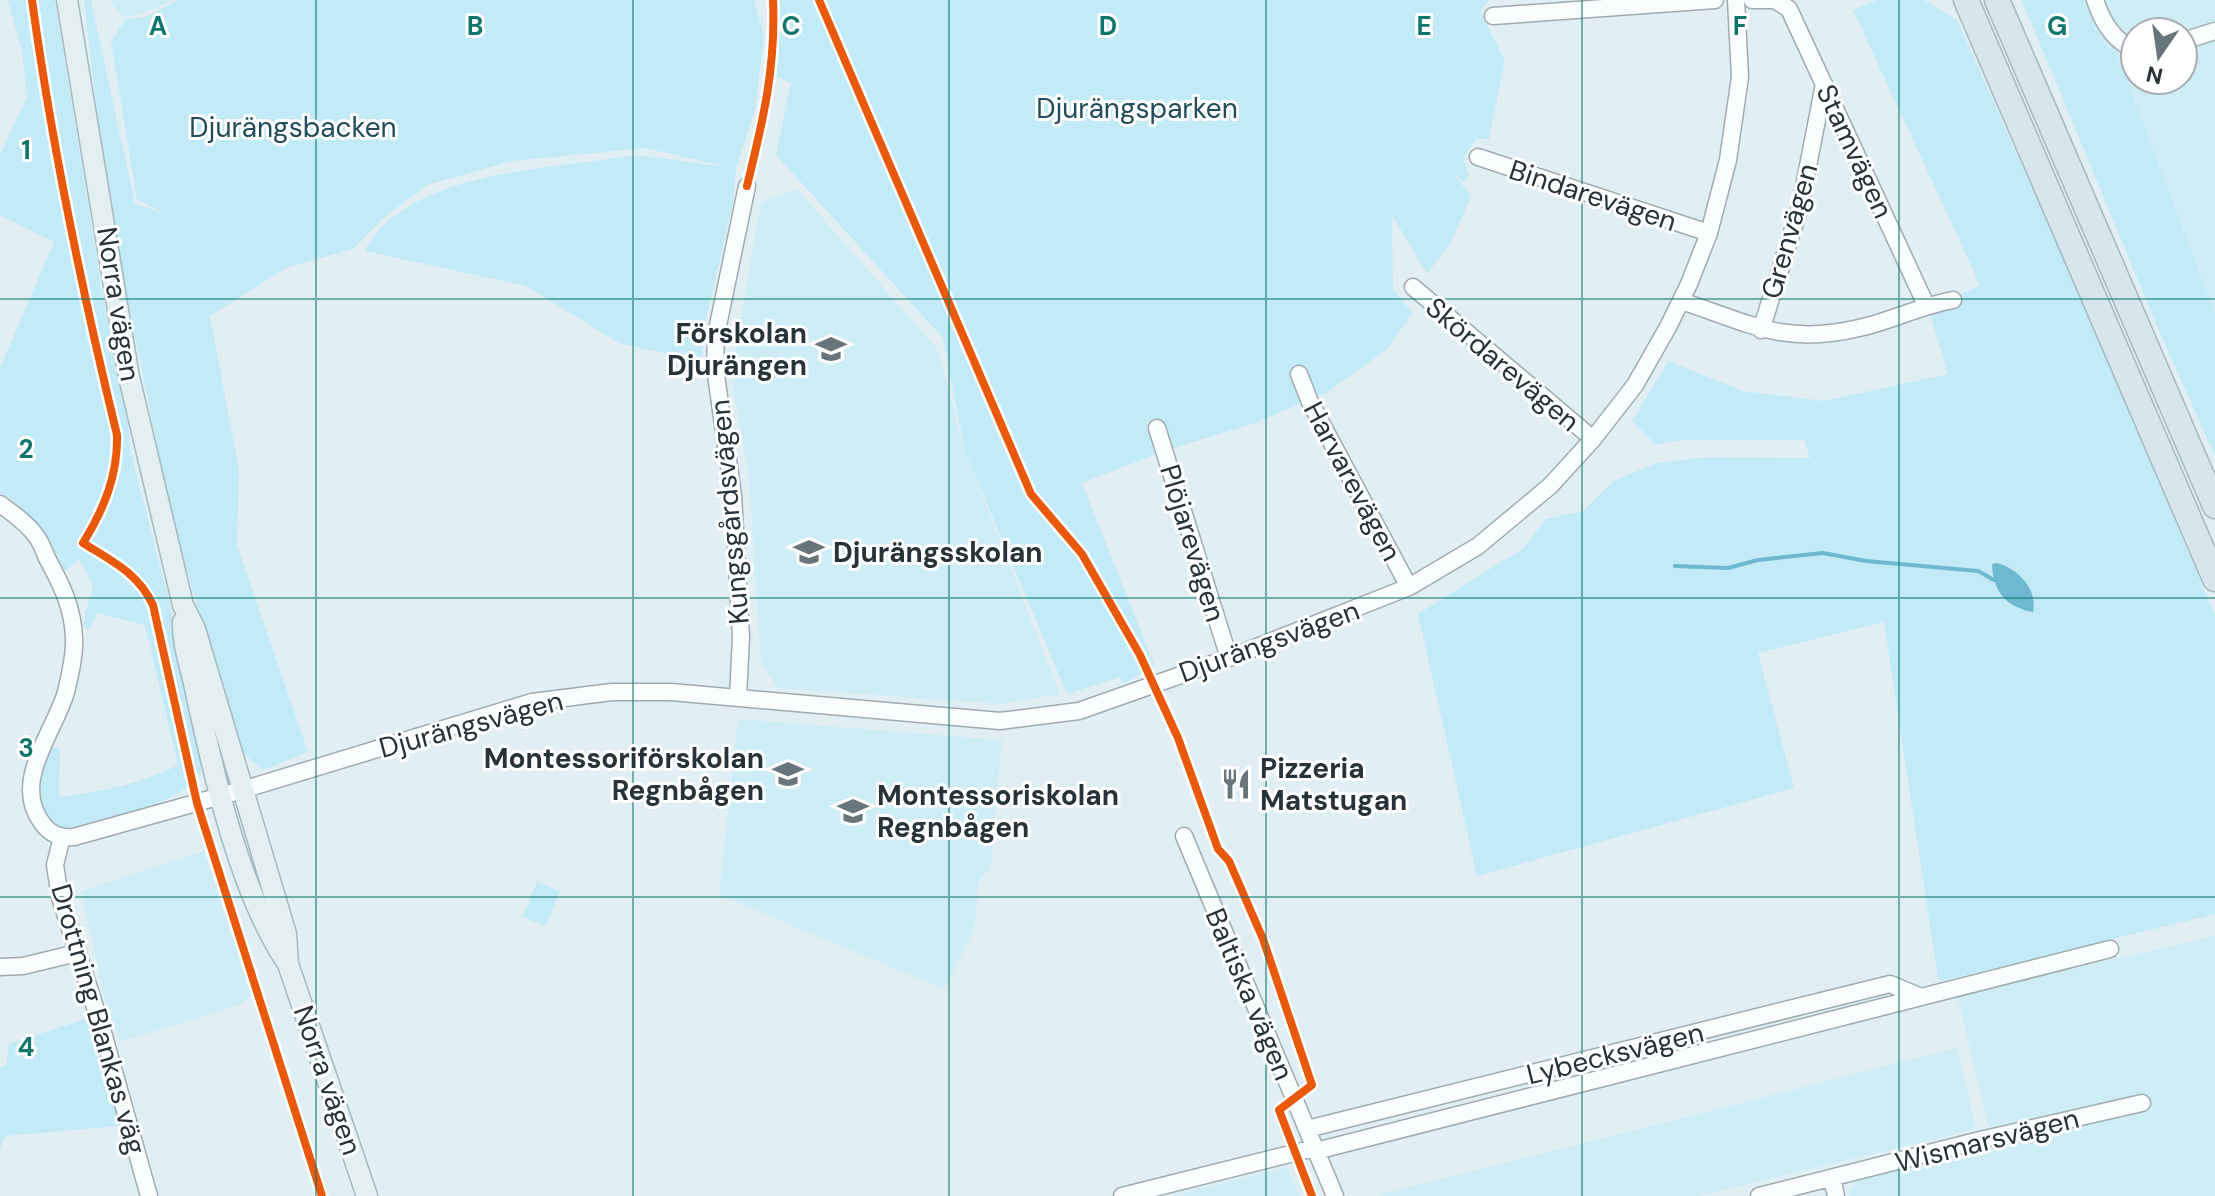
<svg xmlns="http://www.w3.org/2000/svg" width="2215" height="1196" font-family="'DM Sans',sans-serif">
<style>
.built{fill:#cfedf7;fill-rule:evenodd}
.green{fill:#c2eaf7}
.water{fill:#6eb9cf}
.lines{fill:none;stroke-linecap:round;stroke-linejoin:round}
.stream{stroke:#6eb9cf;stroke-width:4}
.minor-casing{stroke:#9fabaf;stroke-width:19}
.major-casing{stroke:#a3b9bf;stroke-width:23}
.highway-casing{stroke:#a3b9bf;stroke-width:27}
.minor{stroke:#fafdfd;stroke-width:16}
.major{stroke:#e4eff2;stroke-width:20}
.highway{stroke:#d6e6ec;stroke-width:24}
.cycleway-casing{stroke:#fff;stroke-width:13}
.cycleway{stroke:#e8590c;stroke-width:8}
.grid{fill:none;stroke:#0f766e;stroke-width:2;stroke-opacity:0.55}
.labels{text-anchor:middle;stroke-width:6;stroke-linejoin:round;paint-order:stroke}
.park-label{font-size:28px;fill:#214c59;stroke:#fff}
.street-label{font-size:28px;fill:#273338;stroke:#fff}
.poi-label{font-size:28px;font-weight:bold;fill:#273338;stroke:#fff;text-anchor:start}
.grid-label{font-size:26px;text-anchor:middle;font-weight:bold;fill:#0f766e;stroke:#fff;stroke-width:6;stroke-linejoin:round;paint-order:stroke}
</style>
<rect width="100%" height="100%" fill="#e1eff4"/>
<!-- built -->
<path class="built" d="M109 0H174L143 13 124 18Z
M2022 0H2215V456L2025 9ZM2135 32H2183V80H2135Z
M797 189 938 350 965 451 1060 694 1001 704 778 688 761 664 749 478 731 375 761 202Z
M738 719 1002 740 991 868 979 881 974 930 944 989 719 895Z
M204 851 251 994 241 1004 230 1008 120 1042 106 1004 81 891Z
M2215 936V1196H1849L1850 1188 1860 1178 1993 1145 1957 995Z
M1957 1048 1976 1129 1699 1196H1375Z
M1286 1167 1300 1196H1170Z"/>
<!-- green -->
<path class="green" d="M8 0H55L105 309 126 409 131 454 169 601 202 770C193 801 99 821 68 831 33 815 32 776 53 748L58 747 60 752 59 797C100 792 141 784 178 765L145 625 97 613 90 629H85C81 615 90 604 92 590 93 580 84 569 79 560L65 571C49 540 31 510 0 493V368L54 242 0 215V155L27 97 22 52Z
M84 0H91L135 204 166 214 137 200 111 42 125 20 147 16 179 0H754L764 36 755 110 736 168 733 203 703 332 702 362 619 343 526 286 365 251C398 184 511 171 577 163 599 161 623 155 644 156 671 158 697 165 723 166L645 148 512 161 427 185 382 219 353 249 288 267 210 316 239 470 237 545 308 752 263 770 238 749 169 507 106 188Z
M773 0H1489L1480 11 1505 61 1489 139H1476L1463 158 1469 175 1463 182 1451 171 1471 196 1451 242 1427 274 1392 215 1393 290 1413 313 1386 350 1326 393 1252 424 1164 451 1082 483 1155 667 1123 684 1120 677 1067 694 965 451 943 338 776 155 791 83 772 75 775 33Z
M1877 0H1924L1957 20 2073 280 2215 615V914L1942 981 1938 979 1884 622 1758 653 1794 788 1477 876 1418 614 1525 547 1545 519 1583 511 1614 481 1656 463 1708 457 1810 458 1804 440H1682L1656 445 1632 421 1668 361 1743 391 1824 401 1948 374 1929 310 1980 285 1853 10Z
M2022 0H2084L2099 39 2117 55 2215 314V456L2159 331Z
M537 882 560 891 546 926 523 917Z
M88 1018 120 1126 5 1136 0 1149V1067L6 1066 9 1044Z"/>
<!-- water -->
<path class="water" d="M1997 563C2017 568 2038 589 2033 612 2006 607 1993 592 1992 564Z"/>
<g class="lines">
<!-- stream -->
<path class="stream" d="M1675 566 1728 568 1758 560 1823 553 1866 561 1978 571 1994 580"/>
<!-- minor casing -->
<g class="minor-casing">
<path id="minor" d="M1752 0H1781
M2095 0C2102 21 2113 42 2135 49
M1778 2 1789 9 1926 305
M1493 16 1715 0
M2183 41 2215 31
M1478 157 1709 233
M1413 287 1593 439
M1681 301C1749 323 1784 346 1859 328 1891 321 1920 306 1953 300
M1761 330 1800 207 1824 84
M1299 374 1310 402 1409 587
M1157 428 1229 658
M0 504C12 513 27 523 36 536 41 542 44 551 47 558 61 584 73 607 74 638 75 655 70 675 66 692 54 733 11 782 42 823 51 835 60 838 74 837L242 790 532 702 612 692H671L1000 721 1079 711 1229 658 1409 587 1478 546 1550 486 1593 439 1635 385 1668 327 1689 284 1709 233 1728 160 1740 77 1736 0
M738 698 741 637 733 495 715 368 716 335 747 186
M1184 836 1335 1196
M62 837 55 865 60 897 102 1029 149 1196
M0 967 23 966 77 953
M1307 1129 1890 984 1921 997
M1316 1151 2110 949
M1832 1178 1836 1196
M1122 1196 1314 1148
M1759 1196 1980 1140 2142 1103"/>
</g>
<!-- major casing -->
<g class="major-casing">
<path id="major" d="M67 0 129 377 183 605 195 629 286 934 288 964 367 1196
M183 622C182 644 191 667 195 688 213 772 239 890 286 961"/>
</g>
<!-- highway casing -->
<g class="highway-casing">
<path id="highway" d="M1966 0 2215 579
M1997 0 2215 506"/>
</g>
<!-- minor -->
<use href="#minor" class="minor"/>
<!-- major -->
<use href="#major" class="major"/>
<!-- highway -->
<use href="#highway" class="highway"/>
<!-- cycleway casing -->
<g class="cycleway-casing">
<path id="cycleway" d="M32 0C52 146 82 291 117 435 118 475 104 509 83 543 112 561 138 573 153 605L197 803 322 1196
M819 0 1031 494 1082 554 1140 655 1178 738 1218 849 1229 861 1263 939 1312 1085 1279 1110 1312 1196
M747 186C763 121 776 67 773 0"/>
</g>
<!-- cycleway -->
<use href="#cycleway" class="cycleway"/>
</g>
<!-- grid -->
<path class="grid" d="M316 0V1196M633 0V1196M949 0V1196M1266 0V1196M1582 0V1196M1899 0V1196M0 299H2215M0 598H2215M0 897H2215"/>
<!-- icons -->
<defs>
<g id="school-bare" transform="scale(2.4)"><path d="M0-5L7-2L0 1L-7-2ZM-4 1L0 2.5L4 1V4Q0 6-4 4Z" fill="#68757a" stroke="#fff" stroke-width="2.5" paint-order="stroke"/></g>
<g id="restaurant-bare" transform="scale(2.4)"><path d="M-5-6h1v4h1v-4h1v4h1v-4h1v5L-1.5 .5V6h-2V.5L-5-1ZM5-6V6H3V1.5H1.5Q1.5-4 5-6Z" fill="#68757a" stroke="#fff" stroke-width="2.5" paint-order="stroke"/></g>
</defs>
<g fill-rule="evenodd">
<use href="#school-bare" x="831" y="349"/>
<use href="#school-bare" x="809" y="552"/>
<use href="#school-bare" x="788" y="774"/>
<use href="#restaurant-bare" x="1236" y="784"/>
<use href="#school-bare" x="853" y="811"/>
</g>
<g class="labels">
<!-- park labels -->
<g class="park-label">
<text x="1137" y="118">Djurängsparken</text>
<text x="293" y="137">Djurängsbacken</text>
</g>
<!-- street labels -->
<g class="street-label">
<text transform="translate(1855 151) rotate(65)" y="10">Stamvägen</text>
<text transform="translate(1593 195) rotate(18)" y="10">Bindarevägen</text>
<text transform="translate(1789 231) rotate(-74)" y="10">Grenvägen</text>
<text transform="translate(119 304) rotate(81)" y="10">Norra vägen</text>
<text transform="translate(1503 364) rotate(40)" y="10">Skördarevägen</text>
<text transform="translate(1353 481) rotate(62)" y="10">Harvarevägen</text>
<text transform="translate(729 512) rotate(-95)" y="10">Kungsgårdsvägen</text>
<text transform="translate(1193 543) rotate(73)" y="10">Plöjarevägen</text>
<text transform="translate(1269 641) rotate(-20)" y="10">Djurängsvägen</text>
<text transform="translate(471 724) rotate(-15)" y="10">Djurängsvägen</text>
<text transform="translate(1250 994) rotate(67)" y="10">Baltiska vägen</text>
<text transform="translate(99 1019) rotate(74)" y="10">Drottning Blankas väg</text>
<text transform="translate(1615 1053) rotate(-14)" y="10">Lybecksvägen</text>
<text transform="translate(328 1080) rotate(71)" y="10">Norra vägen</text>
<text transform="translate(1987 1140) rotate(-14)" y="10">Wismarsvägen</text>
</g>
<!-- poi labels -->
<g class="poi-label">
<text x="807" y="343" text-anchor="end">Förskolan<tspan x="807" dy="32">Djurängen</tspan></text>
<text x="833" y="562">Djurängsskolan</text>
<text x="764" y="768" text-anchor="end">Montessoriförskolan<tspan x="764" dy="32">Regnbågen</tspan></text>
<text x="1260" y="778">Pizzeria<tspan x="1260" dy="32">Matstugan</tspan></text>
<text x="877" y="805">Montessoriskolan<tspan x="877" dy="32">Regnbågen</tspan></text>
</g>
</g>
<g class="grid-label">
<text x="158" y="35">A</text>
<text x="475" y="35">B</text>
<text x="791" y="35">C</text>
<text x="1108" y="35">D</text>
<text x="1424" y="35">E</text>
<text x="1740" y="35">F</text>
<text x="2057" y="35">G</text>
<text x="26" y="159">1</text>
<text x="26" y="458">2</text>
<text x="26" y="757">3</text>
<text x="26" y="1056">4</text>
</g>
<!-- north arrow -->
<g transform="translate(2159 56) rotate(193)"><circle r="38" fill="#ffffff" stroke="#a9adaf" stroke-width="2"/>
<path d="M0-6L14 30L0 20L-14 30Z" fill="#68757a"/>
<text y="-12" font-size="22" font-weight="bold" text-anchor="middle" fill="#273338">N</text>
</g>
</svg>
